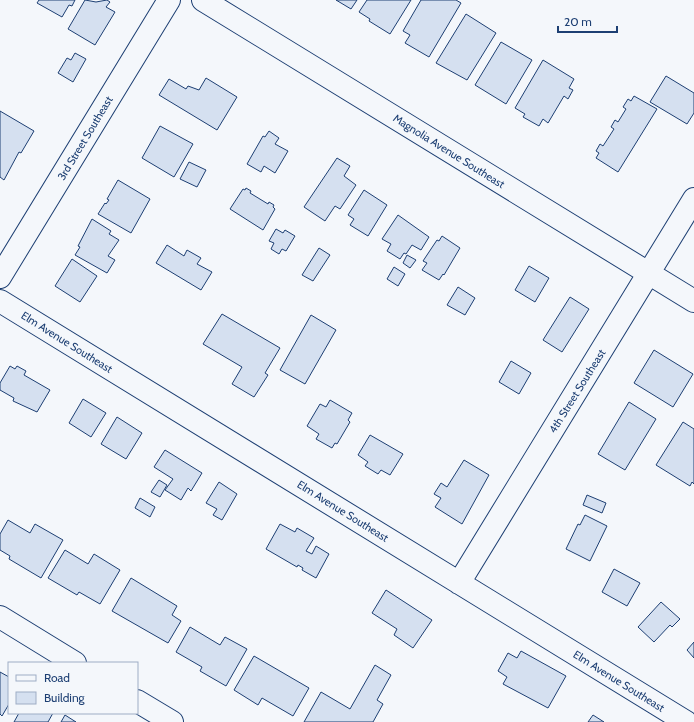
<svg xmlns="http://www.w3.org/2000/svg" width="694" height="722" font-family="Cabin,sans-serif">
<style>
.building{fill:#d5e0f0;stroke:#1d3f73}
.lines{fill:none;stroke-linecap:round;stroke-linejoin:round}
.minor-casing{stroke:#1d3f73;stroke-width:24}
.minor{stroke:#f4f7fb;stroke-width:22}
.labels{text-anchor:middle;stroke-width:3;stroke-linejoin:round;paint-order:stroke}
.street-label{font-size:11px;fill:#1d3f73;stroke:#f4f7fb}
</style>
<rect width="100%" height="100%" fill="#f4f7fb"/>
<!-- building -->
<path class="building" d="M39 0H75L72 6 69 5 62 17 37 3Z
M85 0 96 2 107 0 110 2 106 7 115 12 95 45 68 29Z
M336 0H357L351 9Z
M367 0H411L390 34 369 21 370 19 359 12Z
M421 0H456L461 3 429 57 405 43 410 35 403 31Z
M466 14 496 33 467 80 436 63Z
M501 42 532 60 506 104 475 85Z
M75 53 86 59 73 82 58 73 67 58 71 60Z
M543 60 574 79 569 88 573 90 568 99 564 96 548 123 543 119 539 126 523 117 525 114 515 108Z
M666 76 694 93V113L687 124 650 102Z
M206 78 237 97 217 130 159 95 169 79 186 89 188 86 199 90Z
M634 96 657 109 618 172 596 158 599 153 596 151 600 144 603 146 614 129 611 127 615 120 618 122 626 109 623 107 628 99 631 101Z
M0 111 34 131 21 153 19 152 4 180 0 177Z
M160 126 193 144 174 177 142 158Z
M269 131 279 138 275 144 288 151 275 173 264 166 261 172 247 164 263 136 265 137Z
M337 158 350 166 344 176 356 185 340 209 335 206 325 221 304 207Z
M189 162 206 170 197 187 180 179Z
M118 180 150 199 131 233 98 214 105 203 106 204 109 200 107 199Z
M246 188 251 191 250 193 268 204 269 202 274 205 273 207 275 209 263 230 230 209 243 189 245 190Z
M364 190 387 205 368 236 350 225 354 219 348 215Z
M398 215 429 237 421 250 412 245 406 254 404 253 400 259 387 251 391 244 382 239Z
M92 219 111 231 109 234 119 240 108 256 115 260 107 273 75 255 80 247 78 246Z
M276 229 283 233 285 230 295 236 286 251 282 249 279 254 271 249 274 243 269 241Z
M442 236 460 248 444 275 443 274 439 280 422 270 427 263 423 261 437 240 439 241Z
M167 245 184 256 187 250 201 258 197 264 212 272 201 290 156 263Z
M319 248 330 255 313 281 302 275Z
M407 255 416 260 410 268 403 263Z
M72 259 97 276 80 302 55 286Z
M529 266 549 278 535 302 515 290Z
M394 267 405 274 398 286 387 279Z
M458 287 475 298 465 315 447 305Z
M570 297 589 309 562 352 543 340Z
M222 314 280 348 265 373 268 375 254 397 232 384 242 367 203 344Z
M311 315 336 330 305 384 280 370Z
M654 350 693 374 673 407 634 383Z
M511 361 531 373 519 394 499 382Z
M10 366 15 369 17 366 26 371 24 375 50 390 37 412 13 401 14 398 0 390V383Z
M83 399 106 413 91 437 69 423Z
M330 400 352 413 348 420 350 422 337 444 335 443 332 448 316 439 319 434 307 426 320 404 326 407Z
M629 402 656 419 625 470 598 454Z
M117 417 142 433 126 459 101 444Z
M683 422 694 429V484L692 482 690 486 656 465Z
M370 435 403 454 390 475 381 470 378 474 365 466 368 462 358 455Z
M165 450 202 473 191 491 188 488 181 500 165 490 173 479 154 467Z
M464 460 489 475 462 524 435 507 441 498 434 494 441 483 447 487Z
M159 480 167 485 160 497 151 492Z
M219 482 237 494 222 520 213 515 217 509 206 503Z
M587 495 606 503 602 513 583 505Z
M140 498 155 507 150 517 135 508Z
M585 515 607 526 590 561 566 549 578 524 580 525Z
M8 520 30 533 35 524 63 540 41 578 9 559 10 556 0 550V534Z
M280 524 295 532 297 528 314 538 306 551 312 554 316 546 329 554 316 578 302 570 303 568 298 565 297 567 266 549Z
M65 550 88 564 94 554 120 570 100 604 79 592 77 595 48 578Z
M614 569 640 583 627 606 602 592Z
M131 578 177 606 172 615 181 621 168 643 112 611Z
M386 590 432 620 413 648 394 635 397 629 372 613Z
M661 602 680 619 672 627 670 625 654 642 638 627Z
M190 627 220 645 225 637 247 649 226 686 200 671 202 667 176 652Z
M694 642V658L687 650Z
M521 651 566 676 548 708 503 684 507 677 498 671 508 653 517 658Z
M254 656 309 688 293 716 262 698 258 705 234 690Z
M375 665 391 675 377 700 383 704 373 722H304L321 692 350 709Z
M0 672 9 677V704L2 716 0 714Z
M19 713H53L48 722H14Z
M65 715 76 722H61Z
M593 715 604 722H588Z"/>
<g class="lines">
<!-- minor casing -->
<g class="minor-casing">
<path id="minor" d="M203 0 694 301
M0 277 169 0
M0 301 686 722
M459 583 694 199
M0 617 75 663
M137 701 172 722"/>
</g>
<!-- minor -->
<use href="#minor" class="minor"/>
</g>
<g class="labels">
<!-- street labels -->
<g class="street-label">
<text transform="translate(85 138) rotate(-59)" y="4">3rd Street Southeast</text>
<text transform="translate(449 151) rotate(32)" y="4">Magnolia Avenue Southeast</text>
<text transform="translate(67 342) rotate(32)" y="4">Elm Avenue Southeast</text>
<text transform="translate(577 391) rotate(-58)" y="4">4th Street Southeast</text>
<text transform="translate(343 511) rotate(32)" y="4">Elm Avenue Southeast</text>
<text transform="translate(619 681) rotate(32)" y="4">Elm Avenue Southeast</text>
</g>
</g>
<!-- legend -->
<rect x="8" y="662" width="130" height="52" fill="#f4f7fb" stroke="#9eadc5"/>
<rect x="16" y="675" width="20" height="6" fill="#f4f7fb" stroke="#9eadc5"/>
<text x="44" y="682" font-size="12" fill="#1d3f73">Road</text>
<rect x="16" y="692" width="20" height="12" fill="#d5e0f0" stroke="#9eadc5"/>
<text x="44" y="702" font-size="12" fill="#1d3f73">Building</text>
<!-- scale -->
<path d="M558 26v6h59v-6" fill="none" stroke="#1d3f73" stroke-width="2"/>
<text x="564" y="26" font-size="12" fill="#1d3f73" stroke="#f4f7fb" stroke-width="3" paint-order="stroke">20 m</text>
</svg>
